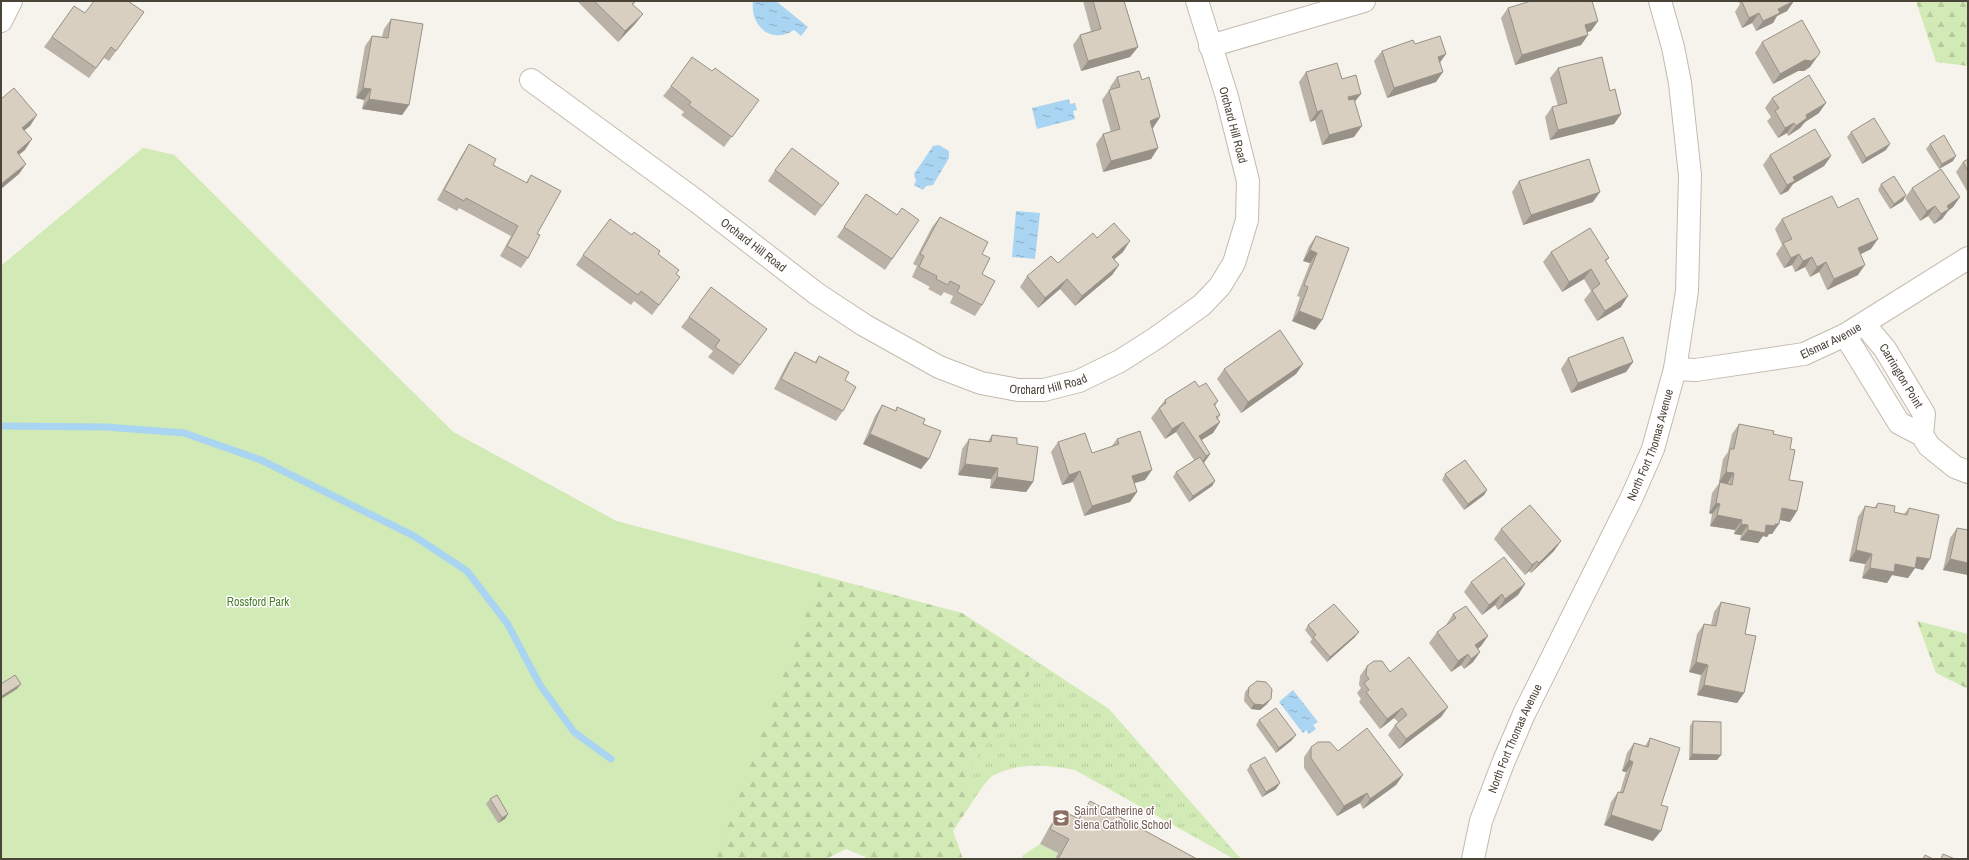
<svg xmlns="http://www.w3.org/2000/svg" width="1969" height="860" font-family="'Archivo Narrow',sans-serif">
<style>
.grass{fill:url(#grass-tufts)}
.forest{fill:url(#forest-firs)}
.park{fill:#d2eab5}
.water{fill:url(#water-ripples)}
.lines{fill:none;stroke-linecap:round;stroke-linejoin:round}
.stream{stroke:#a9d4f2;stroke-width:7}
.minor-casing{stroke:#c2bbae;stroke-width:24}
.minor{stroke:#fff;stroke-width:22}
.wall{fill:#bab2a6}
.shaded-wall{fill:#979187}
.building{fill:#d8cfc1;stroke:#979187}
.labels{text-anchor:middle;stroke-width:3;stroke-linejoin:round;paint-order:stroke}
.street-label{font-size:12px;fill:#4b4439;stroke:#fff}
.park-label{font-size:12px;fill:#4a7f2a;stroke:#fff}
.education-label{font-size:12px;fill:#785e54;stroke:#fff;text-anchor:start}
</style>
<defs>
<pattern id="grass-tufts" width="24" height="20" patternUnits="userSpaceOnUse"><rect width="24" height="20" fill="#d2eab5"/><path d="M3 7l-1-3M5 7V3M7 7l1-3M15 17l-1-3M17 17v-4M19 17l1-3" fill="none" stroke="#b6ca9c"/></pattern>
<pattern id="forest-firs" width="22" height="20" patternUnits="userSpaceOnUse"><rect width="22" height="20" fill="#d2eab5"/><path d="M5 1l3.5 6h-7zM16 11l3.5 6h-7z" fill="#b6ca9c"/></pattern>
<pattern id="water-ripples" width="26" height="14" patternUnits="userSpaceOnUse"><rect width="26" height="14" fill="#a9d4f2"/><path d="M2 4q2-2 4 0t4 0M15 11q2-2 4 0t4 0" fill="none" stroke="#8caec5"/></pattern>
</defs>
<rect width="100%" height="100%" fill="#f6f3ec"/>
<!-- grass -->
<path class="grass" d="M1033 659 1109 709 1241 859H1234L1075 770C1049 765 1019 762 994 775 987 778 976 797 971 804L966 769 1021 703Z"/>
<!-- forest -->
<path class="forest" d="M1916 1H1968V66L1936 62Z
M143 148 174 155 453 432 616 521 962 613 1033 659 1021 703 967 769 971 804 953 831 963 859H870L846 849 826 859H658L1 266Z
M1917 621 1968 634V689L1936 673Z"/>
<!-- park -->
<path class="park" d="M143 148 174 155 453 432 616 521 821 575 714 859H1V266Z
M1040 844 1058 853 1055 859H1023L1022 856Z"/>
<!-- water -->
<path class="water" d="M753 1H776L808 27 801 36 794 30C771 45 750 26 753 1Z
M1069 99 1070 104 1075 103 1077 110 1073 111 1075 119 1037 129 1032 108Z
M939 145 949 151V158L933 185 926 186 923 190 914 185 916 181 914 174 933 146Z
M1016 211 1040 213 1035 259 1012 257Z
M1293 690 1318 722 1313 725 1316 729 1309 734 1306 730 1303 733 1279 702Z"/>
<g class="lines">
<!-- stream -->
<path class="stream" d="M1 426 106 427 184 433 261 460 414 536 467 571 507 623 540 685 574 732 611 759"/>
<!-- minor casing -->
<g class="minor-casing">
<g id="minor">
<path d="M1 21 11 1"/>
<path d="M1210 46 1364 1"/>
<path id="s1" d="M531 80 695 200 817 294 864 325 939 367 981 383 1018 390H1044L1079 381 1120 361 1156 338 1202 305 1220 286 1234 263 1247 220 1248 181 1227 97 1197 1"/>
<path id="s2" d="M1864 324 1885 349 1924 414 1922 435"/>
<path d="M1845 335 1899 423 1922 435 1929 446 1955 467 1968 472"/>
<path id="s3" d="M1675 369 1696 370 1804 354 1845 335 1968 258"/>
<path id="s4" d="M1473 859 1481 821 1503 763 1524 714 1631 499 1653 449 1675 369 1687 291 1690 175 1680 83 1673 47 1660 1"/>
</g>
</g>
<!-- minor -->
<use href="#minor" class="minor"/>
</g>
<!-- wall -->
<path class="wall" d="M577 1H636L633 5 643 14 635 24 618 42Z
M1083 1H1124L1138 47 1130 57 1081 71 1073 45 1080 35 1091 31Z
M1738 1H1794L1787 11 1777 16 1773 23 1756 31 1752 23 1742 28 1735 12 1740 4Z
M74 6 85 13 144 12 109 61 104 58 89 78 44 47Z
M1508 8 1598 21 1591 31 1587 32 1588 35 1581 45 1515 65 1501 18Z
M391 19 409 105 402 115 362 109 364 100 356 98 365 46 372 36 382 37 384 29Z
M1762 42 1817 57 1810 67 1804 71H1798L1773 84 1755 53Z
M1415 44 1440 63 1436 82 1387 98 1374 61 1382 51Z
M1558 68 1610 91 1621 114 1614 124 1550 140 1545 117 1552 107 1558 106 1550 78Z
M1306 72 1342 79 1355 102 1354 137 1322 145 1315 120 1310 122 1299 82Z
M1117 77 1142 80 1160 117 1153 128H1152L1158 148 1151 159 1103 172 1096 144 1103 134 1111 132 1102 100 1109 90 1110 89V87Z
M671 86 751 111 724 147 681 115 684 112 663 96Z
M1772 98 1819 113 1805 122 1800 128 1788 136 1787 133 1778 138 1767 121 1771 117 1765 108Z
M1851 132 1886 150 1862 164 1847 137Z
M469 144 493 165 526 183 531 175 537 234 528 258 521 268 500 256 511 236 459 208 457 211 437 200 462 155Z
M1930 144 1953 161 1939 169 1926 149Z
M1770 155 1831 156 1824 166 1793 184 1788 191 1780 195 1763 165Z
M1968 159V193L1956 172 1963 162Z
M775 170 839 183 815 216 768 181Z
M1519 181 1593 202 1523 225 1512 192Z
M1881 184 1903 201 1890 209 1878 190Z
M1912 188 1960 197 1953 207 1948 211 1942 219 1934 224 1928 216 1920 221 1905 198Z
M866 194 897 215 919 220 885 270 837 237Z
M940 217 982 254V305L975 316 950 303 953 296 944 292 941 296 928 289 930 287 912 277 917 266 913 264 932 227Z
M1782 219 1871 249 1860 254 1858 275 1827 290 1819 272 1810 277 1805 267 1795 272 1792 265 1784 268 1776 254 1782 245 1775 229Z
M1316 236 1322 320 1315 330 1292 321 1300 297 1297 296 1310 263 1303 261 1309 246Z
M1097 238 1123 252 1114 259 1119 265 1112 275 1075 306 1060 289 1038 308 1020 287 1027 276 1058 263Z
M1551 252 1609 258 1606 261 1621 307 1597 321 1584 300 1591 291 1584 279 1562 292 1543 262Z
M658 254 676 274 673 287 652 315 634 301 631 305 576 265 583 255Z
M689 317 767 329 733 375 708 357 713 351 681 327Z
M795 352 815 362 819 356 845 380 843 411 836 421 774 389 788 362Z
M1568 358 1633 362 1626 372 1571 393 1561 369Z
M1303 364 1296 374 1241 413 1217 379 1224 369Z
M1199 387 1218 401 1215 406 1220 415 1218 419 1220 422 1213 433 1201 440 1210 454 1204 463 1215 481 1212 486 1189 502 1173 477 1176 472 1194 460 1176 432 1165 439 1151 418 1165 400Z
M882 405 895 411 897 407 923 424 929 459 921 469 863 444 875 416Z
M1739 424 1773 434 1790 449 1789 480 1797 511 1790 522 1780 520 1772 534H1769L1767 537 1763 536 1758 543 1740 540 1741 535 1734 534 1735 530 1710 526 1712 514 1709 513 1712 493 1720 482 1727 484 1719 482 1723 459 1728 452 1732 434Z
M992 435 1017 444 1033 482 1026 492 990 488 991 479 958 475 962 449 969 439 988 441Z
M1117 439 1145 480 1134 483 1137 492 1130 502 1084 516 1073 482 1062 485 1051 452 1058 442 1092 453 1111 447Z
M1445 474 1487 490 1484 495 1464 510 1442 480Z
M1878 503 1894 512 1904 514 1909 508 1923 570 1915 568 1908 578 1892 575 1887 583 1862 578 1865 564 1849 561 1858 517 1865 506 1874 508Z
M1957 528 1968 575 1943 570 1950 538Z
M1501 529 1554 551 1531 573 1529 571 1525 575 1494 539Z
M1471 582 1525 584 1518 595 1498 610 1495 605 1482 615 1464 592Z
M1721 602 1745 634 1744 693 1737 703 1697 695 1701 675 1689 672 1697 634 1704 624 1711 625 1714 612Z
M1453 614 1488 636 1481 646 1478 649 1480 652 1473 662 1464 669 1461 665 1451 672 1429 643 1437 632 1447 625H1446Z
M1308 625 1355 637 1327 662 1310 642 1312 639 1305 630Z
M1367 666 1390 672 1448 707 1441 717 1399 749 1388 735 1395 725 1398 722 1394 718 1380 729 1359 702 1361 699 1357 693 1361 688 1359 685 1360 676Z
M1249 687 1267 704 1260 710 1251 709 1244 701 1245 692Z
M1259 720 1292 740 1276 753 1256 725Z
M1693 721 1721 755 1717 760H1689L1690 726Z
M1650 738 1661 805 1653 841 1604 825 1611 802 1618 792H1620L1626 772 1622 771 1627 753 1634 743 1645 746Z
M1311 747 1338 751 1403 775 1396 785 1363 809 1360 803 1337 816 1304 768V757Z
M1250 765 1276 789 1262 797 1247 770Z
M490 799 505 819 498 823 486 804Z
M1090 801 1197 859H1055L1058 853 1040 844 1051 824 1061 810 1078 819Z"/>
<!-- shaded-wall -->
<path class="shaded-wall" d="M1794 1 1787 11 1777 16 1773 23 1756 31 1763 21 1778 9Z
M1759 13 1752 23 1742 28 1749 18Z
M643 14 635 24 618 42 625 31Z
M1598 21 1591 31 1578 35 1585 25Z
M1588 35 1581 45 1515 65 1522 55Z
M1138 47 1130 57 1081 71 1088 61Z
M1446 54 1439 64 1438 57Z
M1817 57 1810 67 1804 71H1798L1773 84 1780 74 1805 60Z
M1443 72 1436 82 1387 98 1394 88Z
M363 88 371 89 364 100 356 98Z
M1361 94 1353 104 1341 107 1348 97Z
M369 99 409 105 402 115 362 109Z
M1826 103 1819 113 1805 122 1800 128 1788 136 1796 126 1806 115Z
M1322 110 1315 120 1310 122 1317 112Z
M1621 114 1614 124 1550 140 1558 130Z
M37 115 30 126 15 138 22 128Z
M1160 117 1153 128 1143 131 1150 121Z
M1794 123 1787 133 1778 138 1785 128Z
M1362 126 1354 137 1322 145 1329 135Z
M32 139 25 150 10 162 17 152Z
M1890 144 1886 150 1862 164 1866 158Z
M1158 148 1151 159 1103 172 1111 161Z
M1831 156 1824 166 1793 184 1788 191 1780 195 1793 177Z
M1956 156 1953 161 1939 169 1942 164Z
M26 164 19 174 1 189V184Z
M1600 192 1593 202 1523 225 1531 215Z
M1906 195 1903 201 1890 209 1894 204Z
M1960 197 1953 207 1948 211 1942 219 1934 224 1947 206Z
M1935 206 1928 216 1920 221 1927 211Z
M1878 239 1871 249 1851 259 1858 248Z
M1130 241 1123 252 1105 267 1112 257Z
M1310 250 1317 253 1310 263 1303 261Z
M1799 254 1792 265 1784 268 1791 258Z
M1812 257 1805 267 1795 272 1803 261Z
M1826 262 1819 272 1810 277 1817 267Z
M1119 265 1112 275 1075 306 1082 296Z
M1865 265 1858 275 1827 290 1834 279Z
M1591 269 1584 279 1562 292 1569 282Z
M1067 279 1060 289 1038 308 1045 298Z
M1628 296 1621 307 1597 321 1605 311Z
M1299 311 1322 320 1315 330 1292 321Z
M1633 362 1626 372 1571 393 1578 383Z
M1303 364 1296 374 1241 413 1248 402Z
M1183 422 1176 432 1165 439 1172 429Z
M1220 422 1213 433 1197 443 1199 436Z
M870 434 929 459 921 469 863 444Z
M1210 454 1203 464 1199 466 1206 456Z
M965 464 998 468 991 479 958 475Z
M1152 470 1145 480 1125 486 1132 476Z
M1080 471 1073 482 1062 485 1069 475Z
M1726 472 1734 473 1727 484 1719 482Z
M997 477 1033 482 1026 492 990 488Z
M1215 481 1212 486 1189 502 1193 496Z
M1487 490 1484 495 1464 510 1468 504Z
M1137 492 1130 502 1084 516 1092 506Z
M1716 503 1720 504 1712 514 1709 513Z
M1782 508 1797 511 1790 522 1775 519Z
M1717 515 1742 520 1735 530 1710 526Z
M1741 524 1748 525 1741 535 1734 534Z
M1775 524H1779L1772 534H1769L1767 537 1763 536 1758 543 1740 540 1748 530 1766 525Z
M1561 541 1554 551 1531 573 1539 563Z
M1856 550 1872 554 1865 564 1849 561Z
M1917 557 1930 559 1923 570 1915 568 1908 578 1892 575 1887 583 1862 578 1870 568 1895 564Z
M1950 559 1968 563V575L1943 570Z
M1537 561 1529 571 1525 575 1532 565Z
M1525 584 1518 595 1498 610 1505 599Z
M1502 594 1495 605 1482 615 1489 605Z
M1359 632 1355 637 1327 662 1330 657Z
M1488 636 1481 646 1468 656 1475 645Z
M1480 652 1473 662 1464 669 1471 659Z
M1468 654 1461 665 1451 672 1458 661Z
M1696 662 1708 665 1701 675 1689 672Z
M21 684 17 689 1 699V697L2 696Z
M1704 685 1744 693 1737 703 1697 695Z
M1271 699 1267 704 1260 710 1251 709 1254 704Z
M1448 707 1441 717 1399 749 1406 739Z
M1402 708 1394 718 1380 729 1387 719Z
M1296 735 1292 740 1276 753 1279 748Z
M1692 754 1721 755 1717 760H1689Z
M1629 760 1633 762 1626 772 1622 771Z
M1403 775 1396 785 1363 809 1370 799Z
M1280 783 1276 789 1262 797 1266 792Z
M1367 793 1360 803 1337 816 1344 806Z
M508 814 505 819 498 823 502 818Z
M1611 815 1661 831 1653 841 1604 825Z"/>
<!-- building -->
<path class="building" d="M94 1H128L144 12 116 51 111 47 96 68 52 37 74 6 85 13Z
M594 1H635L632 4 643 14 625 31Z
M1093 1H1124L1138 47 1088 61 1080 35 1101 29Z
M1531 1H1575V2L1577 1H1592L1598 21 1585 25 1588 35 1522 55 1508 8Z
M1743 1H1794L1778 9 1780 13 1763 21 1759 13 1749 18 1742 2Z
M391 19 423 24 409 105 369 99 371 89 363 88 372 36 388 38Z
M1802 20 1820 52 1817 57 1811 61 1805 60 1780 74 1762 42Z
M1440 36 1446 54 1438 57 1443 72 1394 88 1382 51 1413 40 1415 44Z
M692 57 712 71 715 68 759 100 732 137 689 105 691 102 671 86Z
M1602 57 1610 91 1615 89 1621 114 1558 130 1552 107 1567 103 1558 68Z
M1337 63 1342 79 1356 75 1361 94 1348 97 1349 100 1354 99 1362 126 1329 135 1322 110 1317 112 1306 72Z
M1139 71 1142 80 1149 77 1160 117 1150 121 1158 148 1111 161 1103 134 1120 129 1109 90 1120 87 1117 77Z
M1809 75 1826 103 1806 115 1807 118 1796 126 1794 123 1785 128 1775 111 1779 108 1772 98Z
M14 88 37 115 22 128 32 139 17 152 26 164 1 184V99Z
M1874 118 1890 144 1866 158 1851 132Z
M1815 129 1831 156 1793 177 1795 181 1787 185 1770 155Z
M1944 135 1956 156 1942 164 1930 144Z
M469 144 496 159 493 165 527 183 531 175 561 191 537 234 540 235 528 258 507 246 518 226 466 198 464 201 444 190Z
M792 148 839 183 822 206 775 170Z
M1589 159 1600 192 1531 215 1519 181Z
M1968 159V171L1963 162Z
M1941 169 1960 197 1947 206 1949 209 1941 214 1935 206 1927 211 1912 188Z
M1894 176 1906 195 1894 204 1881 184Z
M866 194 897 215 902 208 919 220 892 259 844 227Z
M1832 196 1838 208 1858 198 1878 239 1858 248 1865 265 1834 279 1826 262 1817 267 1812 257 1803 261 1799 254 1791 258 1783 243 1792 239 1782 219Z
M940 217 988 242 982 254 990 258 982 274 995 281 982 305 957 292 960 286 950 281 948 285 936 279 937 276 919 267 924 256 920 254Z
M610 219 632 235 634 232 660 251 658 254 679 270 676 274 680 277 659 305 641 291 638 295 583 255Z
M1114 223 1130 241 1112 257 1119 265 1082 296 1067 279 1045 298 1027 276 1051 256 1058 263 1093 233 1097 238Z
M1590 228 1609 258 1605 260 1628 296 1605 311 1592 290 1600 284 1591 269 1569 282 1551 252Z
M1316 236 1349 248 1322 320 1299 311 1308 287 1304 285 1317 253 1310 250Z
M711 287 767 329 740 365 715 347 720 340 689 317Z
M1280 330 1303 364 1248 402 1224 369Z
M1623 337 1633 362 1578 383 1568 358Z
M795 352 816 363 819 356 849 372 845 380 856 387 843 411 781 379Z
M1195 381 1199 387 1206 383 1218 401 1214 404 1220 415 1216 417 1220 422 1199 436 1210 454 1206 456 1183 422 1172 429 1159 408 1166 403 1165 400Z
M882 405 896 411 897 407 925 419 923 424 941 431 929 459 870 434Z
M1739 424 1774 431 1773 434 1792 438 1790 449 1795 450 1789 480 1803 482 1797 511 1782 508 1779 524H1775V526L1766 525 1765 533 1748 530V525L1741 524 1742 520 1717 515 1720 504 1716 503 1720 482 1732 485 1734 473 1726 472 1730 449H1734Z
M1140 431 1152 470 1132 476 1137 492 1092 506 1080 471 1069 475 1058 442 1085 433 1092 453 1119 444 1117 439Z
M992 435 1017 438V444L1038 447 1033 482 997 477 998 468 965 464 969 439 991 442Z
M1200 457 1215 481 1193 496 1176 472Z
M1465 460 1487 490 1468 504 1445 474Z
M1878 503 1895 506 1894 512 1907 515 1909 508 1939 515 1930 559 1917 557 1915 568 1895 564 1894 572 1870 568 1872 554 1856 550 1865 506 1876 508Z
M1530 505 1561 541 1539 563 1537 561 1532 565 1501 529Z
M1957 528 1968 530V563L1950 559Z
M1504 557 1525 584 1505 599 1502 594 1489 605 1471 582Z
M1721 602 1750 608 1745 634 1756 636 1744 693 1704 685 1708 665 1696 662 1704 624 1716 626Z
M1334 604 1359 632 1330 657 1313 637 1316 635 1308 625Z
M1466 606 1488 636 1475 645 1480 652 1471 659 1468 654 1458 661 1437 632 1456 618 1453 614Z
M1409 657 1448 707 1406 739 1395 725 1407 715 1402 708 1387 719 1366 692 1369 690 1364 683 1369 679 1366 675 1367 666 1374 661H1382L1390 672Z
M15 675 21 684 2 696 1 694V684Z
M1257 681 1266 682 1272 689 1271 699 1263 705 1254 704 1248 696 1249 687Z
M1276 708 1296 735 1279 748 1259 720Z
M1693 721 1721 722V755L1692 754Z
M1367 728 1403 775 1370 799 1367 793 1344 806 1311 758V747L1318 742H1330L1338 751Z
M1650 738 1680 748 1661 805 1668 807 1661 831 1611 815 1618 792 1623 793 1633 762 1629 760 1634 743 1648 747Z
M1265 757 1280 783 1266 792 1250 765Z
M497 795 508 814 502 818 490 799Z
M1090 801 1197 859H1058L1069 839 1050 829 1061 810 1079 819Z
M1943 854 1955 859H1941Z
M1925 855 1933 859H1923Z"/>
<!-- icons -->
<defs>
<g id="school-square" transform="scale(0.9)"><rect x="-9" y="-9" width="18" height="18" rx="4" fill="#8d6e63" stroke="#fff"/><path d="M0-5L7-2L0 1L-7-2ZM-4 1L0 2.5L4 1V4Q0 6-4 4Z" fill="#fff"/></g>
</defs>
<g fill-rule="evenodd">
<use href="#school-square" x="1061" y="818"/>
</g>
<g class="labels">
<!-- street labels -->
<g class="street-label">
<text transform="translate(1233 125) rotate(75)" y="4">Orchard Hill Road</text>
<text dy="4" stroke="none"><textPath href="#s1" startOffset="277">Orchard Hill Road</textPath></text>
<text dy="4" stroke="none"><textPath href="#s3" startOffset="160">Elsmar Avenue</textPath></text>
<text dy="4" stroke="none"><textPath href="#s2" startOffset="64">Carrington Point</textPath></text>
<text dy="4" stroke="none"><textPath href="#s1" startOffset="613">Orchard Hill Road</textPath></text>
<text dy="4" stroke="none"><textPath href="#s4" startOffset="452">North Fort Thomas Avenue</textPath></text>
<text dy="4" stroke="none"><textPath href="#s4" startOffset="128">North Fort Thomas Avenue</textPath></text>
</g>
<!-- park labels -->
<g class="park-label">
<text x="258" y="606">Rossford Park</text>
</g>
<!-- education labels -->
<g class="education-label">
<text x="1074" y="815">Saint Catherine of<tspan x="1074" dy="14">Siena Catholic School</tspan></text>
</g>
</g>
<!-- border -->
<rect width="1969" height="860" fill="none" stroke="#4b4439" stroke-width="4"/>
</svg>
